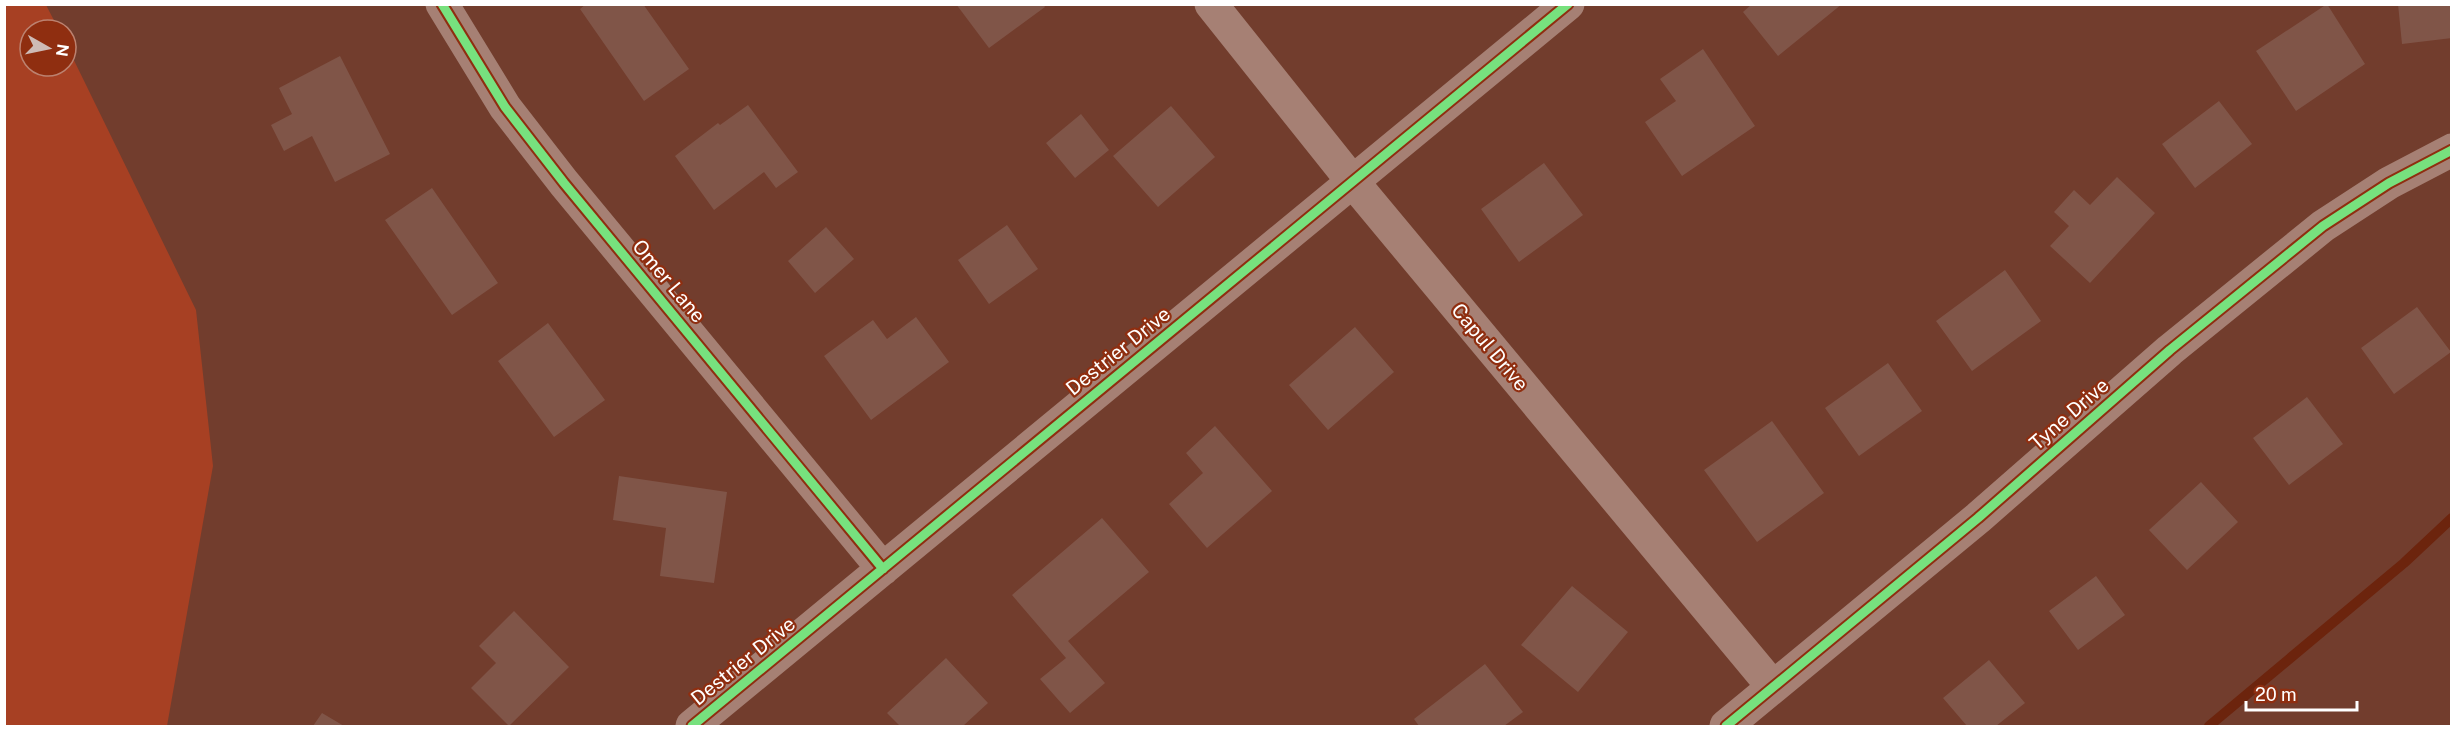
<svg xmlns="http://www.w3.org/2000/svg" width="2456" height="731" font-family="'Public Sans',sans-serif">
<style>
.green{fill:#a74023}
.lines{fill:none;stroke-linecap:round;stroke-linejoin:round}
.stream{stroke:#6c240d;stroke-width:10}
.building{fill:#805548}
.minor{stroke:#a68074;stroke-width:33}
.cycleway-casing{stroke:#8f2e10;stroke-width:13}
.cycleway{stroke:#77e17e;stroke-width:9}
.labels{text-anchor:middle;stroke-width:4.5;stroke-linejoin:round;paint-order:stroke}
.street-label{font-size:20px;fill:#fff;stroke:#8f2e10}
</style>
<rect width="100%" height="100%" fill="#723d2d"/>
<!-- green -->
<path class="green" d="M4 5H46L59 30H30V66H66V44L196 310 213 466 167 726H5Z"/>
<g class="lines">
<!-- stream -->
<path class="stream" d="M2209 726 2404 563 2452 518"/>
</g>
<!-- building -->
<path class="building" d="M586 4H643L689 69 644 101 580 9Z
M956 4H1043L1045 7 989 48Z
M1752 4H1842L1778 56 1743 12Z
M2327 4 2365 64 2296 111 2256 51Z
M2398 4H2452V38L2402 44Z
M1703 49 1755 126 1682 176 1645 122 1676 101 1660 79Z
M340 56 390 154 335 182 312 136 284 151 271 125 292 114 279 88Z
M2219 101 2252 144 2195 188 2162 144Z
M748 105 798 172 776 188 764 172 714 210 675 156 718 123 720 125Z
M1171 106 1215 157 1158 207 1113 156Z
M1081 114 1109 150 1075 178 1046 143Z
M1544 163 1583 215 1519 262 1481 209Z
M2117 177 2155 213 2090 283 2050 246 2069 226 2054 212 2074 190 2090 205Z
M432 188 498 283 452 315 385 220Z
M1007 225 1038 269 989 304 958 260Z
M826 227 854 259 815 293 788 261Z
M2005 270 2041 321 1972 371 1936 321Z
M2417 307 2451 352 2394 394 2361 348Z
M916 317 949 362 871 420 824 356 873 320 887 339Z
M548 323 605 400 554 437 498 361Z
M1355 327 1394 372 1328 430 1289 385Z
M1888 363 1922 411 1859 456 1825 408Z
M2307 397 2343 444 2289 485 2253 438Z
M1772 421 1824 493 1757 542 1704 470Z
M1215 426 1272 491 1207 548 1169 504 1203 473 1186 453Z
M619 476 727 492 714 583 660 576 666 528 613 520Z
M2201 482 2238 522 2187 570 2149 530Z
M1102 518 1149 572 1068 641 1105 683 1070 713 1040 679 1066 658 1012 595Z
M2096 576 2125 615 2078 650 2049 611Z
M1572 586 1628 632 1578 692 1521 645Z
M514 611 569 667 509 726 471 688 496 663 479 646Z
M946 658 988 703 963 726H900L887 713Z
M1989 660 2025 703 1996 726H1967L1943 698Z
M1485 664 1523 712 1504 726H1419L1414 719Z
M322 713 344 726H313Z"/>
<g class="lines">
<!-- minor -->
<path class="minor" d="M442 4 505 107 564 183 883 569
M1211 4 1353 182 1773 687
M692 726 1568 4
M1726 726 1978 518 2170 350 2323 226 2389 183 2452 150"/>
<!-- cycleway casing -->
<g class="cycleway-casing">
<path id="cycleway" d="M442 4 505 107 564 183 883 569
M692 726 1568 4
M1726 726 1978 518 2170 350 2323 226 2389 183 2452 150"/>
</g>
<!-- cycleway -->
<use href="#cycleway" class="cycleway"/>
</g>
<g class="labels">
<!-- street labels -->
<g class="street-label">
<text transform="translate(669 281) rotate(50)" y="7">Omer Lane</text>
<text transform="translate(1490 347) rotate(50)" y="7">Capul Drive</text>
<text transform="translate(1118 351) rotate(-39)" y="7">Destrier Drive</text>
<text transform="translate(2069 414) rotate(-41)" y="7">Tyne Drive</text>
<text transform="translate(743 661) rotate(-39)" y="7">Destrier Drive</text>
</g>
</g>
<!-- border -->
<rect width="2456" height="731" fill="none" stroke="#ffffff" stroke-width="12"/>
<!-- north arrow -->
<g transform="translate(48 48) rotate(99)"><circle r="28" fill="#8f2e10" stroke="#bc8270" stroke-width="1.5"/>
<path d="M0-4.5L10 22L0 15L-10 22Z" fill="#cebbb6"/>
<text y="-9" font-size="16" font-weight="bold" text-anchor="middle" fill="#ffffff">N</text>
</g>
<!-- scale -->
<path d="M2246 701v9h111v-9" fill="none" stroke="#ffffff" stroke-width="3"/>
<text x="2255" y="701" font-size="18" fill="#ffffff" stroke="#8f2e10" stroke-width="4.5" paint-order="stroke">20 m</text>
</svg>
